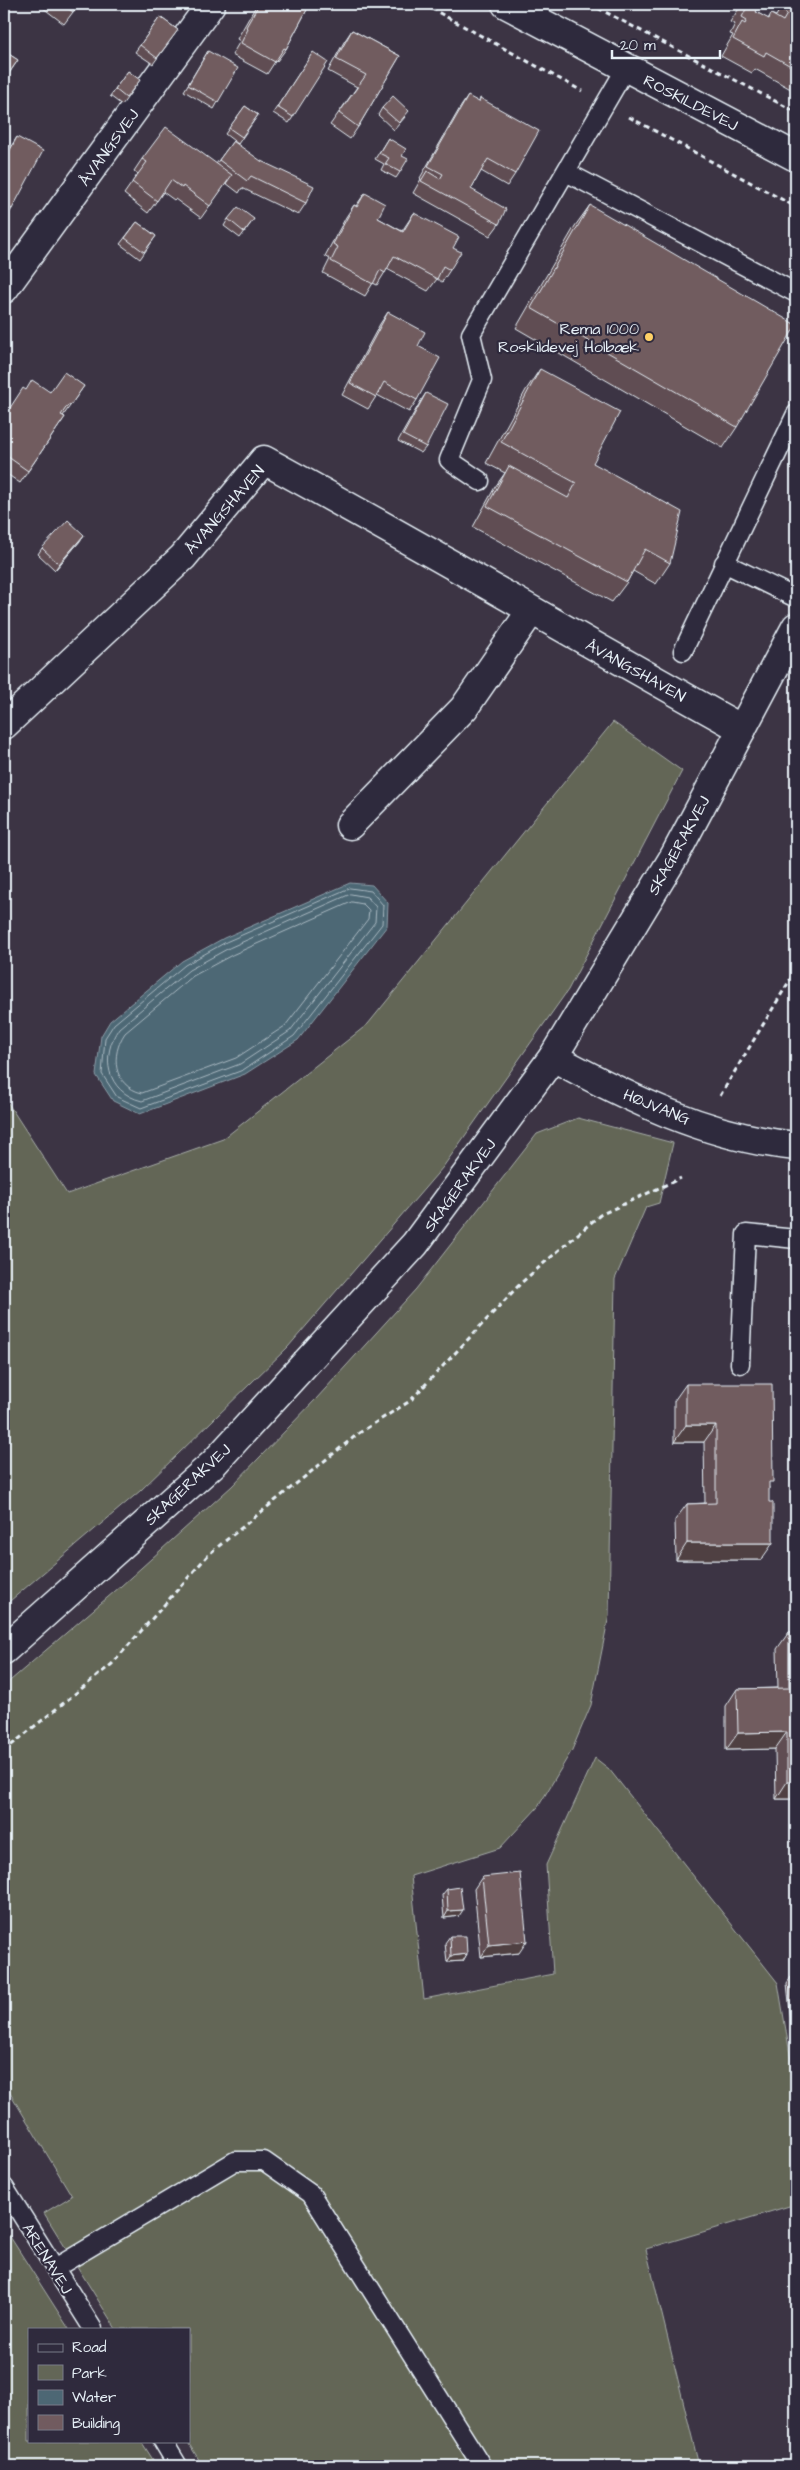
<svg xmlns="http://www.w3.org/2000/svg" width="800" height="2470" font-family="'Architects Daughter',sans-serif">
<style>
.green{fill:#636657;stroke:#a6aca8}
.water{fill:#4d6774;stroke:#8b9ea9}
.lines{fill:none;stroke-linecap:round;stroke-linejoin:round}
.shore{stroke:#aabac3;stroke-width:1}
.lane-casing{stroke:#e8f1f8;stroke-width:21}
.street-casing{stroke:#e8f1f8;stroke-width:31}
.secondary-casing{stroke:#e8f1f8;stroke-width:31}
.path{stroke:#e8f1f8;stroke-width:3;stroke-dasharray:5 4;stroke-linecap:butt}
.lane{stroke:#2f2a3d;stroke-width:18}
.street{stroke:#2f2a3d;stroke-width:28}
.secondary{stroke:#2f2a3d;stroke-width:28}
.wall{fill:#614e52;stroke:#e8f1f8}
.shaded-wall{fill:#4f4042;stroke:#e8f1f8}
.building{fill:#715b5f;stroke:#e8f1f8}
.poi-dot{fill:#ffd166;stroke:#2f2a3d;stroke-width:2}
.labels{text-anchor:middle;stroke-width:4.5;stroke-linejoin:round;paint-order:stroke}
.street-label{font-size:16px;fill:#e8f1f8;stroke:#2f2a3d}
.poi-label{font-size:16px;fill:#e8f1f8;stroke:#2f2a3d;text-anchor:end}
</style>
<rect width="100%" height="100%" fill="#3c3444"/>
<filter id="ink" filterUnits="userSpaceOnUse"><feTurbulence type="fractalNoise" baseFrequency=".02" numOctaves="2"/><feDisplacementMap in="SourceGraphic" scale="10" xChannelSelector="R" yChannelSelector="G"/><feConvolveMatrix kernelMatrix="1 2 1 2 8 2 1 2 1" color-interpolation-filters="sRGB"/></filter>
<g filter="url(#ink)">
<!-- green -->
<path class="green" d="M613 722 682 771 568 990 443 1167 288 1347 140 1491 4 1606V1097L67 1194 223 1139 368 1024Z
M578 1118 673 1143 659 1203 646 1207 615 1279 609 1615 591 1705 572 1750 538 1807 500 1848 411 1876 424 1999 553 1974 546 1865 595 1758 609 1769 778 1983 796 2090V2204L646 2249 699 2466H203L187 2441H189V2329H116L44 2213 72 2196 4 2083V1686L121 1586 232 1486 316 1399 416 1289 537 1134Z
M9 2235 69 2329H29V2441H141L157 2466H4V2239Z"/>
<!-- water -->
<path class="water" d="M350 883 372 885 388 903 387 926 298 1040 245 1074 140 1114 113 1101 96 1075 101 1036 110 1021 182 961 224 938Z"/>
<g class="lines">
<!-- shore -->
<path class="shore" d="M350 888 371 891 383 905 382 924 294 1036 243 1070 141 1108 117 1097 102 1074 105 1038 114 1024 185 965 226 942Z
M351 894 367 897 376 907 375 922 290 1031 240 1064 142 1101C106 1092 100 1056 119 1028L189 970 229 948Z
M352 902 363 904 369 910 368 919 285 1026 236 1058 142 1093C113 1086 110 1055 125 1033L193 976 232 955Z"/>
<!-- lane casing -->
<g class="lane-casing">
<path id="lane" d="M566 172 796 293
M480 481 449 460 482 380 471 334 626 68
M724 563 796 598
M683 651 796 414
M740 1364 746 1234 796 1239
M4 2187 93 2329
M55 2268 235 2161H264L311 2194 482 2466
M163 2441 178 2466"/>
</g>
<!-- street casing -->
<g class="street-casing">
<path id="street" d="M4 289 211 4
M4 725 183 557 264 460C424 547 582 640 742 729
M350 825 464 708 531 611
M553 1057C628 1098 709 1138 796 1146"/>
</g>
<!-- secondary casing -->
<g class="secondary-casing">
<path id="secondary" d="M506 4 796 157
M4 1650 214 1463 415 1244 553 1057 675 855 796 627"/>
</g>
<!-- path -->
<path class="path" d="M423 4 582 91
M590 4 796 112
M629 117 796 207
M720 1096 796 970
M4 1751 112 1664 209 1554 359 1433 410 1401 522 1282 600 1215 681 1178"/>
<!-- lane -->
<use href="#lane" class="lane"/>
<!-- street -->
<use href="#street" class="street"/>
<!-- secondary -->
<use href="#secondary" class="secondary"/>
</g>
<!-- wall -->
<path class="wall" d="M38 4H79L64 24Z
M172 4H182L179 8Z
M257 4H310L286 49 277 61 276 60 267 74 232 55 240 41 237 39Z
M742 4H760L756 12 768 19 771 14 776 16 783 4H796V92L755 69 752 73 721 56 733 35 730 34 735 24 730 22Z
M160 17 178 30 153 64 135 52Z
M352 30 400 56 358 127 350 139 330 125 357 87 328 71 344 42Z
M4 51 18 60 4 81Z
M208 51 218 102 214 109 184 91Z
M313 52 293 117 289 123 273 113Z
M128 71 140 80 122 105 110 96Z
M468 96 515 174 507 186 481 171 471 189 499 224 490 236 413 193 421 179 420 178 460 108Z
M245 106 258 115 238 144 225 134Z
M382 108 405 117 394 130 378 115Z
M17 137 12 209 4 221V149L8 151Z
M388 138 402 156 400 172 396 178 381 170 384 164 375 159Z
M233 141 306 203 298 215 242 188 239 193 226 183 201 218 175 199 174 200 163 192 148 213 124 194 138 174 134 171 142 159 216 164Z
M365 193 378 218 402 231 414 213 453 248 450 270 442 282 437 279 428 291 387 269 377 285 373 283 365 296 323 273 330 259 325 256 346 217 354 205 356 206Z
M590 205 737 427 723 448 516 328 575 226Z
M228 219H254L240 238 224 226Z
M137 222 156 236 140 259 120 244Z
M388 312 418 346 417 400 409 412 377 395 368 409 342 395 380 324Z
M540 369 593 463 670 563 656 584 633 571 627 582 612 602 473 527 495 487 505 473 486 463 526 390Z
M84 386 63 416 65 417 20 483 4 472V416L26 390 50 392Z
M426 393V447L421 453 398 441 422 399Z
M80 541 55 570 38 554 42 548Z
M686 1384 769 1487 761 1560H676L675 1520 687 1504 705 1503 704 1442H674V1401Z
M796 1584V1799H776L775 1749 726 1750V1706L737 1689 778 1688 777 1649 789 1632H793L792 1590Z
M482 1877 519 1953 481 1957 474 1889Z
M447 1889 459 1916 444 1918 442 1895Z
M450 1936 467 1954 463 1961 447 1962 445 1943Z
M791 1977 796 2022H791L787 1983Z"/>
<!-- shaded-wall -->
<path class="shaded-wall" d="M84 535 80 541 55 570 59 564Z
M686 1425H716L704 1442H674Z
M687 1543H773L761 1560H676Z
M787 1732 775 1749 726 1750 738 1733Z
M787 1782H796V1799H776Z
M463 1910 459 1916 444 1918 448 1911Z
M527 1941 519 1953 481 1957 489 1945Z
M467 1954 463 1961 447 1962 451 1956Z
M795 2016H796V2022H791Z"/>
<!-- building -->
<path class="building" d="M62 4H79L73 12Z
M259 4H310L286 49 284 48 275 62 241 43 248 29 246 27Z
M743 4H760L756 12 769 19 771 14 783 21 787 14 782 11 785 4H796V69L766 52 764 56 733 39 742 22 745 24 747 20 742 17 747 7 742 5Z
M160 17 178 30 157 58 140 45Z
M352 30 400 56 358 127 339 113 366 75 336 59Z
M4 51 18 60 7 76 4 73Z
M208 51 238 68 218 102 188 85Z
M313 52 328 62 293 117 277 107Z
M128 71 140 80 126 98 115 89Z
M393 96 409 111 399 123 382 108Z
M468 96 479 102 480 98 539 131 515 174 488 159 471 189 506 209 499 224 421 181 427 171 440 179 443 174 428 166Z
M245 106 258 115 242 137 229 128Z
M166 127 232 175 210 206 183 186 182 188 171 180 157 201 132 182 147 162 142 159Z
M17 137 43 151 12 209 4 205V149L9 152Z
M388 138 406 149 402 156 408 159 400 172 385 164 389 158 379 153Z
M233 141 261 161 314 186 306 203 251 176 247 181 219 160Z
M365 193 385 204 378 218 403 232 414 213 459 237 453 248 461 252 450 270 443 266 437 279 394 256 385 273 380 270 373 284 331 261 338 247 333 244 354 205 357 207Z
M590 205 796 325 737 427 531 308Z
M238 207 254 219 244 232 228 219Z
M137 222 156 236 144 252 125 238Z
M388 312 425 332 418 346 440 358 417 400 384 382 376 397 350 383Z
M540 369 620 412 593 463 682 512 670 563 645 549 627 582 487 506 509 466 568 498 576 483 501 442Z
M64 372 84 386 70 406 68 405 61 415 65 417 28 471 4 454V417L23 388 26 390 32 380 50 392Z
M426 393 448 404 426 447 403 435Z
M68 520 84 535 59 564 42 548Z
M686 1384H772L773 1482H769V1502H773V1543H687V1504L716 1503V1425H686Z
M789 1632H796V1782H787V1732L738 1733 737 1689 789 1688Z
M520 1873 527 1941 489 1945 482 1877Z
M460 1887 463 1910 448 1911 447 1889Z
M450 1936H466L467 1954 451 1956Z
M796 1976V2016H795L791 1977Z"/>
</g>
<!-- markers -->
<circle class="poi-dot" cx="649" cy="337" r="5"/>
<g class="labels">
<!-- street labels -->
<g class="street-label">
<text transform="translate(691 102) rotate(27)" y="6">ROSKILDEVEJ</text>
<text transform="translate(108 147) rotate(-54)" y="6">ÅVANGSVEJ</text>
<text transform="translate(224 509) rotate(-49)" y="6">ÅVANGSHAVEN</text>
<text transform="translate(636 670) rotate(29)" y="6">ÅVANGSHAVEN</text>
<text transform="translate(678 845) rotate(-61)" y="6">SKAGERAKVEJ</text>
<text transform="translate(657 1106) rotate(22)" y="6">HØJVANG</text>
<text transform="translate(459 1185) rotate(-54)" y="6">SKAGERAKVEJ</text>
<text transform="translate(187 1484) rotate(-43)" y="6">SKAGERAKVEJ</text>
<text transform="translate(48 2258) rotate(58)" y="6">ARENAVEJ</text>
</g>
<!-- poi labels -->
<g class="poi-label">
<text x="639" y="334">Rema 1000<tspan x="639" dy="18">Roskildevej Holbæk</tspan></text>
</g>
</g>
<!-- margin -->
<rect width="800" height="2470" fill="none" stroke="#2f2a3d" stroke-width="20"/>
<rect x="10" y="10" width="780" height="2450" fill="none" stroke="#e8f1f8" stroke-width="2" filter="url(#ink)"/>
<!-- legend -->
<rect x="28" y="2328" width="162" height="115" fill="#2f2a3d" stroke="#797a88"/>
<rect x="38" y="2344" width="25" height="8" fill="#2f2a3d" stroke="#797a88"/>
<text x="72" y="2352" font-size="15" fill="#e8f1f8">Road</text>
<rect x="38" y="2365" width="25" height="15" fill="#636657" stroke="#797a88"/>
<text x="72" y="2378" font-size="15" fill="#e8f1f8">Park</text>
<rect x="38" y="2390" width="25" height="15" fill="#4d6774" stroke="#797a88"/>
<text x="72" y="2402" font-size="15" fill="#e8f1f8">Water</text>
<rect x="38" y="2415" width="25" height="15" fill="#715b5f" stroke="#797a88"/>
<text x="72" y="2428" font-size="15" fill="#e8f1f8">Building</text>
<!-- scale -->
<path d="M612 50v8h108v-8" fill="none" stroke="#e8f1f8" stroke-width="2.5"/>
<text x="620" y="50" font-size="15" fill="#e8f1f8" stroke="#2f2a3d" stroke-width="4" paint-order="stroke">20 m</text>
</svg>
